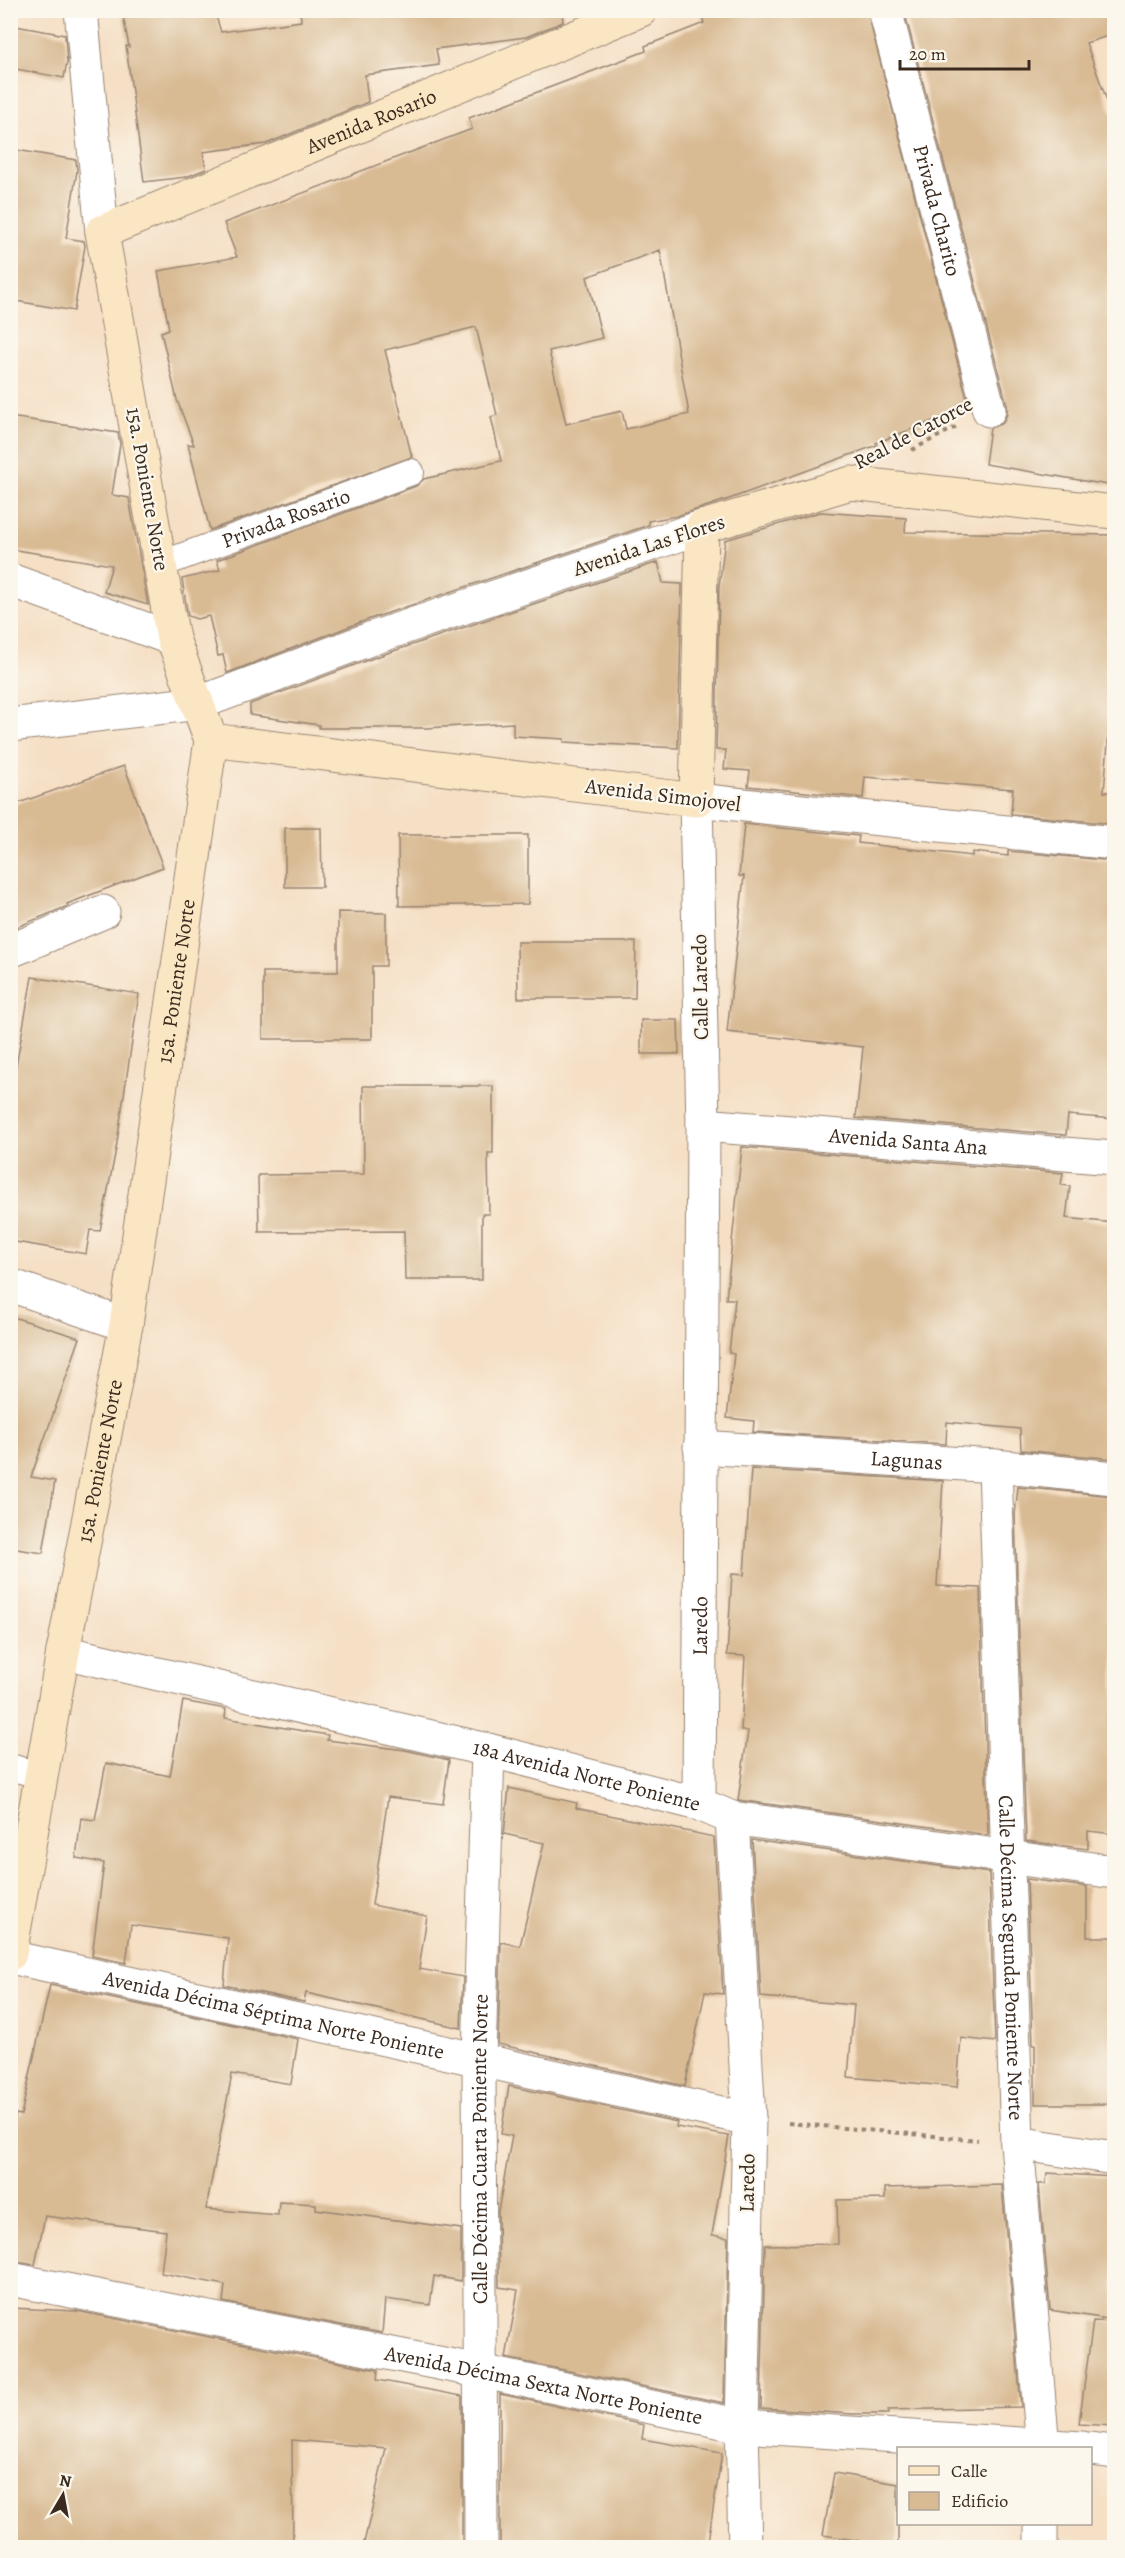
<svg xmlns="http://www.w3.org/2000/svg" width="1125" height="2558" font-family="Alegreya,serif">
<style>
.building{fill:#d8ba93;fill-rule:evenodd}
.lines{fill:none;stroke-linecap:round;stroke-linejoin:round}
.lane-casing{stroke:#988472;stroke-width:28}
.street-casing{stroke:#988472;stroke-width:35}
.secondary-casing{stroke:#988472;stroke-width:35}
.path{stroke:#988472;stroke-width:4;stroke-dasharray:4.5 4.5;stroke-linecap:butt}
.lane{stroke:#fff;stroke-width:26}
.street{stroke:#fff;stroke-width:33}
.secondary{stroke:#fbe6c4;stroke-width:33}
.labels{text-anchor:middle;stroke-width:4.5;stroke-linejoin:round;paint-order:stroke}
.street-label{font-size:21px;fill:#3b2a1e;stroke:#fbf7ec}
</style>
<rect width="100%" height="100%" fill="#fbf7ec"/>
<filter id="ink" filterUnits="userSpaceOnUse"><feTurbulence type="fractalNoise" baseFrequency=".0167" numOctaves="2"/><feDisplacementMap in="SourceGraphic" scale="12" xChannelSelector="R" yChannelSelector="G"/><feConvolveMatrix kernelMatrix="1 2 1 2 8 2 1 2 1" color-interpolation-filters="sRGB"/></filter>
<filter id="wash" filterUnits="userSpaceOnUse"><feTurbulence type="fractalNoise" baseFrequency=".008" numOctaves="4" result="noise"/><feDisplacementMap in="SourceGraphic" scale="24" xChannelSelector="R" yChannelSelector="G"/><feGaussianBlur stdDeviation="1.35" result="paint"/><feColorMatrix in="noise" values="0 0 0 0 0 0 0 0 0 0 0 0 0 0 0 0 0 1.4 0 .05"/><feComposite in="paint" operator="in"/></filter>
<g filter="url(#wash)">
<rect width="100%" height="100%" fill="#f5dfc5"/>
<g id="blocks">
<!-- building -->
<path class="building" d="M122 10H214L221 32 301 21 300 10H562L563 22 526 37 436 49 439 65 365 75 368 102 266 144 203 152 206 169 186 177 144 182 126 46 129 47Z
M700 10H867L969 407 876 443 877 445 729 499 677 516 648 521 649 525 364 621 227 673 223 655 218 656 209 616 197 619 188 616 182 579 220 570 217 560 416 486 424 479 501 461 491 417 497 415 476 327 385 350 412 457 210 530 188 444 194 445 177 400 161 332 169 329 158 271 237 257 224 223 472 129 469 118 646 51 645 46 704 23ZM660 250 689 414 626 429 622 411 566 424 549 351 602 338 587 277Z
M904 10H1114V34L1086 43 1114 120V486L985 464 990 428 1003 423 1007 414V405Z
M10 25 65 35 67 62 64 78 10 68Z
M10 149 76 160 77 171 66 238 84 241 85 246 74 311 10 300Z
M10 417 118 433 120 444 112 495 129 498 148 605 104 592 112 565 10 549Z
M820 512 906 518 905 532 1114 535V670L1104 792H1114V824L1011 814 1013 789 865 777 863 798 748 786 750 771 724 769 726 750H716L719 586 725 540Z
M658 562 663 583 682 584 678 748 564 742V739L513 736V723L426 728H319V725L250 715V704L376 657Z
M124 766 163 867 67 904 68 906 10 930V806Z
M744 824 859 836 858 843 972 856V852L1008 856V851L1114 861V1119L1068 1115 1066 1135 856 1118 863 1047 727 1032 744 876H739Z
M285 828H321L322 887H285Z
M398 835H528V904L399 906Z
M338 912 386 913V966H372V1039H263V972H338Z
M517 942H636L635 998H518Z
M32 977 139 994 116 1149 100 1231 90 1230 86 1254 10 1241V1100Z
M641 1020H678L679 1054H641Z
M363 1086H493V1153H488L489 1214H482V1280H405L404 1231 259 1232 258 1175 364 1174Z
M742 1147 1063 1173 1061 1185 1070 1186 1066 1218 1114 1223V1459L1021 1450 1020 1429 947 1422 946 1444 753 1432 754 1421 727 1418 734 1354 729 1353 735 1299H726Z
M10 1316 80 1338 31 1477 55 1481 43 1553 10 1548Z
M751 1469 943 1481 937 1586 980 1588 988 1835 738 1800 748 1731H741L745 1656 727 1655 732 1574 744 1575Z
M1018 1487 1114 1496V1834L1088 1831V1849L1026 1841 1015 1515Z
M183 1701 226 1709 225 1718 328 1735 327 1740 405 1750 449 1760 443 1804 388 1797 372 1905 427 1916 419 1969 463 1977 461 2028 306 1993 304 2002 224 1985 228 1938 131 1925 126 1963 92 1956 104 1863 76 1858 81 1818 95 1820 106 1763 170 1776Z
M509 1788 577 1803 576 1808 714 1837 723 1994 705 1992 685 2086 498 2044 501 1942 520 1946 544 1843 504 1834Z
M752 1840 989 1873 995 2042 961 2038 957 2087 848 2077 854 2005 761 1997Z
M1027 1879 1087 1887V1937H1114V2104H1035V2045H1033Z
M50 1985 298 2039 291 2084 232 2074 206 2209 278 2215 279 2202 316 2204V2209L461 2229V2281L434 2276 430 2305 385 2299 382 2333 223 2302 225 2285 161 2273 166 2231 45 2216 35 2265 10 2261V2141L16 2114 21 2115Z
M509 2086 677 2122 676 2127 729 2136 712 2235 728 2238 724 2403 506 2358 518 2290 499 2287 498 2211 512 2136 501 2134Z
M1047 2173 1114 2177V2320L1050 2310 1039 2184H1046Z
M1002 2185 1021 2407 888 2410V2414H854L761 2408 765 2245 838 2244 837 2200 885 2199V2188Z
M10 2308 76 2311 378 2370 377 2380 462 2396V2547H363L386 2448 292 2440 293 2547H10Z
M1093 2321 1114 2322V2426L1079 2424Z
M500 2394 644 2425 642 2439 722 2453 707 2547H500Z
M834 2473 898 2484V2547L823 2535Z"/>
</g>
</g>
<g filter="url(#ink)">
<use href="#blocks" fill-opacity="0" stroke="#988472" stroke-width="1.5"/>
<g class="lines">
<!-- lane casing -->
<g class="lane-casing">
<g id="lane">
<path id="s1" d="M162 564 411 472"/>
<path d="M10 1767 42 1776"/>
</g>
</g>
<!-- street casing -->
<g class="street-casing">
<g id="street">
<path d="M81 10 102 232"/>
<path id="s2" d="M885 10 989 410"/>
<path d="M10 580 173 639"/>
<path d="M10 725 199 703 370 639 702 527"/>
<path d="M10 951 103 912"/>
<path id="s3" d="M703 1125 1114 1158"/>
<path d="M10 1285 126 1325"/>
<path id="s4" d="M700 1447 995 1466 1114 1478"/>
<path id="s5" d="M995 1466 1017 2143 1043 2448"/>
<path id="s6" d="M63 1652 488 1750 699 1804 732 1818 1114 1872"/>
<path id="s7" d="M699 1804 703 1125 696 800 1114 843"/>
<path d="M732 1818 749 2119 742 2426 745 2548"/>
<path id="s8" d="M10 1957 749 2119"/>
<path d="M1017 2143 1114 2158"/>
<path id="s9" d="M10 2279 479 2371 742 2426 1082 2448"/>
<path d="M1090 2449 1114 2452"/>
<path id="s10" d="M481 2548 479 2058 488 1750"/>
<path d="M1041 2548V2524"/>
</g>
</g>
<!-- secondary casing -->
<g class="secondary-casing">
<g id="secondary">
<path d="M211 740 696 800 702 527 851 483 1114 512"/>
<path id="s11" d="M10 1954 63 1652 126 1325 211 740 173 639 102 232 641 10"/>
</g>
</g>
<!-- path -->
<path class="path" d="M912 450 956 427
M788 2123 978 2140"/>
<!-- lane -->
<use href="#lane" class="lane"/>
<!-- street -->
<use href="#street" class="street"/>
<!-- secondary -->
<use href="#secondary" class="secondary"/>
</g>
</g>
<g class="labels">
<!-- street labels -->
<g class="street-label">
<text dy="7" stroke="none"><textPath href="#s11" startOffset="2043">Avenida Rosario</textPath></text>
<text dy="7" stroke="none"><textPath href="#s2" startOffset="207">Privada Charito</textPath></text>
<text transform="translate(913 433) rotate(-28)" y="7">Real de Catorce</text>
<text transform="translate(148 489) rotate(80)" y="7">15a. Poniente Norte</text>
<text dy="7" stroke="none"><textPath href="#s1" startOffset="132">Privada Rosario</textPath></text>
<text transform="translate(649 545) rotate(-18)" y="7">Avenida Las Flores</text>
<text transform="translate(663 795) rotate(7)" y="7">Avenida Simojovel</text>
<text dy="7" stroke="none"><textPath href="#s11" startOffset="987">15a. Poniente Norte</textPath></text>
<text transform="translate(700 987) rotate(-91)" y="7">Calle Laredo</text>
<text dy="7" stroke="none"><textPath href="#s3" startOffset="206">Avenida Santa Ana</textPath></text>
<text dy="7" stroke="none"><textPath href="#s4" startOffset="207">Lagunas</textPath></text>
<text dy="7" stroke="none"><textPath href="#s11" startOffset="501">15a. Poniente Norte</textPath></text>
<text dy="7" stroke="none"><textPath href="#s7" startOffset="178">Laredo</textPath></text>
<text dy="7" stroke="none"><textPath href="#s6" startOffset="538">18a Avenida Norte Poniente</textPath></text>
<text dy="7" stroke="none"><textPath href="#s5" startOffset="492">Calle Décima Segunda Poniente Norte</textPath></text>
<text dy="7" stroke="none"><textPath href="#s8" startOffset="270">Avenida Décima Séptima Norte Poniente</textPath></text>
<text dy="7" stroke="none"><textPath href="#s10" startOffset="399">Calle Décima Cuarta Poniente Norte</textPath></text>
<text transform="translate(747 2183) rotate(-89)" y="7">Laredo</text>
<text dy="7" stroke="none"><textPath href="#s9" startOffset="544">Avenida Décima Sexta Norte Poniente</textPath></text>
</g>
</g>
<!-- margin -->
<rect width="1125" height="2558" fill="none" stroke="#fbf7ec" stroke-width="36"/>
<!-- legend -->
<rect x="897" y="2447" width="195" height="78" fill="#fbf7ec" stroke="#aea59a" stroke-width="1.5"/>
<rect x="909" y="2466" width="30" height="9" fill="#fbe6c4" stroke="#aea59a" stroke-width="1.5"/>
<text x="951" y="2477" font-size="18" fill="#3b2a1e">Calle</text>
<rect x="909" y="2492" width="30" height="18" fill="#d8ba93" stroke="#aea59a" stroke-width="1.5"/>
<text x="951" y="2507" font-size="18" fill="#3b2a1e">Edificio</text>
<!-- north arrow -->
<g transform="translate(63 2495) rotate(10)" stroke="#fbf7ec" stroke-width="4.5" paint-order="stroke">
<path d="M0-4.5L10 22L0 15L-10 22Z" fill="#3b2a1e"/>
<text y="-9" font-size="16" font-weight="bold" text-anchor="middle" fill="#3b2a1e">N</text>
</g>
<!-- scale -->
<path d="M900 60v9h129v-9" fill="none" stroke="#3b2a1e" stroke-width="3"/>
<text x="909" y="60" font-size="18" fill="#3b2a1e" stroke="#fbf7ec" stroke-width="4.5" paint-order="stroke">20 m</text>
</svg>
